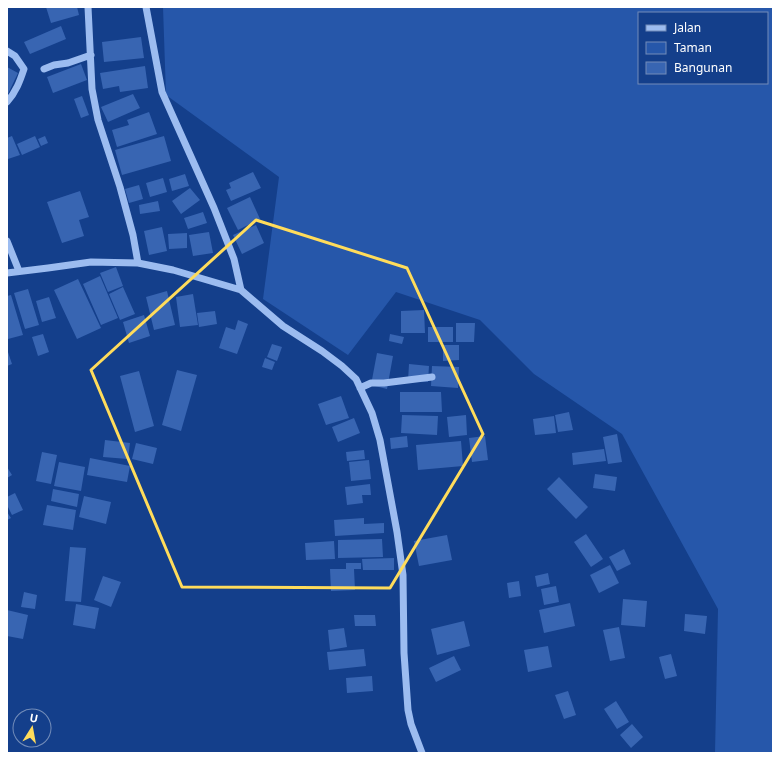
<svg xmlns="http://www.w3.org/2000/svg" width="780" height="760" font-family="'Noto Sans',sans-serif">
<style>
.green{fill:#2657aa;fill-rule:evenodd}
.building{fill:#3865b2}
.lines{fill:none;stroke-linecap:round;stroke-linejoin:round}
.minor{stroke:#9cbcf0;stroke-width:7}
.marked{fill:none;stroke:#ffdc5b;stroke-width:3;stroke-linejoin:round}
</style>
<rect width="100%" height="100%" fill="#143f8b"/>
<!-- green -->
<path class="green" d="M163 7H773V753H715L718 609 622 434 534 374 480 320 396 292 348 355 263 299 279 177 166 95ZM639 13H767V83H639Z"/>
<!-- building -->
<path class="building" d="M46 7H77L79 15 51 23Z
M61 26 66 39 30 54 24 42Z
M141 37 144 58 104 62 102 42Z
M81 64 87 80 53 93 47 77Z
M145 66 148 88 120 92 119 86 103 89 100 73Z
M7 67 18 73 7 96Z
M133 94 140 108 108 122 101 107Z
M82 96 89 115 81 118 74 99Z
M149 112 157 134 117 147 112 130 129 125 127 120Z
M12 136 20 155 8 159 7 156V138Z
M35 136 40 147 22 155 17 144Z
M45 136 48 143 41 146 38 139Z
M164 136 171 161 122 175 115 150Z
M253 172 261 188 231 201 226 190 231 188 229 183Z
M185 174 189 186 172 191 169 179Z
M163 178 167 192 150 197 146 183Z
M139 185 143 199 129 203 125 189Z
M190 188 200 200 181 214 172 201Z
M80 191 89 217 79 220 84 236 62 243 47 202Z
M250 197 260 219 238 230 227 208Z
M158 201 160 211 140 214 139 205Z
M203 212 207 223 188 229 184 218Z
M256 225 264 243 242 254 233 235Z
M162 227 167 251 149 255 144 231Z
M209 232 213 253 193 256 189 235Z
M187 233V248L169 249 168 234Z
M116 267 123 286 108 292 100 273Z
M100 276 118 318 101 325 83 284Z
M78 279 101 328 77 339 54 290Z
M123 287 135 314 120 320 109 294Z
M28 289 39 325 25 329 14 293Z
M167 291 175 325 154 330 146 297Z
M193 294 198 325 180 327 176 297Z
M11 295 23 335 8 339 7 335V296Z
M49 297 56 318 42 322 36 301Z
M424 310 425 333H401V311Z
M215 311 217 324 199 327 197 313Z
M144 315 150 336 129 343 123 322Z
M238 320 248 324 237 354 219 348 226 327 235 330Z
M456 323H475L474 342H456Z
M428 327H453V342H428Z
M43 334 49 352 38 356 32 337Z
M390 334 404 337 402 344 389 341Z
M272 344 282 347 277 361 267 357Z
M443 345H459V360L443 361Z
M7 349 12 364 7 366Z
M377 353 393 356 387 389 371 385Z
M265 358 275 362 272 370 262 367Z
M409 364 429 366 428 382 408 381Z
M432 366 459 367 458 388 431 386Z
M177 370 197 375 181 431 162 425Z
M139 371 154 426 135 432 120 376Z
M400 392H441L442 412H400Z
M341 396 349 418 326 425 318 404Z
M569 412 573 430 558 432 555 415Z
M402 415 438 416 437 435 401 433Z
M466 415 467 435 449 437 447 417Z
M554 416 556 433 535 435 533 419Z
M354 418 360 433 338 442 332 427Z
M617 434 622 462 608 464 603 437Z
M407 436 408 447 391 449 390 438Z
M485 436 488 460 472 462 469 438Z
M105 440 130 443 128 459 103 457Z
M461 441 463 466 418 470 416 445Z
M136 443 157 448 153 464 132 459Z
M604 449 606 461 573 465 572 453Z
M364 450 365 459 347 461 346 452Z
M42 452 57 455 51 484 36 481Z
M90 458 130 466 127 482 87 475Z
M369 460 371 479 351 481 349 462Z
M59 462 85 467 81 491 54 486Z
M7 467 12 475 7 478Z
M595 474 617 477 615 491 593 488Z
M559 477 588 507 576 519 547 489Z
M370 484 371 495H362L363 503 347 505 345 487Z
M53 489 79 494 77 507 51 501Z
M15 493 23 510 12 515 7 505V497Z
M84 496 111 502 106 524 79 517Z
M47 505 76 510 73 530 43 525Z
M7 512 11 518 7 520Z
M364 518V524L384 523V533L335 536 334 520Z
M586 534 603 559 591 567 574 542Z
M447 535 452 560 419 566 414 541Z
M382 539 383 557 338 558V540Z
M334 541 335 559 306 560 305 543Z
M70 547 86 548 81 602 65 601Z
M624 549 631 564 617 571 609 557Z
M394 558V570H363L362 559Z
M346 563H361V569H354L355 590 331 591 330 569H346Z
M610 565 619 583 599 593 590 575Z
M548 573 550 584 537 587 535 576Z
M103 576 121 582 111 607 94 600Z
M519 581 521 596 509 598 507 583Z
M556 586 559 602 544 605 541 589Z
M24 592 37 595 35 609 21 607Z
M623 599 647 601 645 627 621 625Z
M570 603 575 626 544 633 539 610Z
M76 604 99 608 95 629 73 625Z
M7 610 28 615 23 639 7 636Z
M685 614 707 616 705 634 684 631Z
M354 615H375L376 626H355Z
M464 621 470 646 437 655 431 629Z
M619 627 625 658 610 661 603 630Z
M344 628 347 647 330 650 328 630Z
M548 646 552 667 528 672 524 650Z
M364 649 366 666 329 670 327 652Z
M671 654 677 676 665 679 659 657Z
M454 656 461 670 436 682 429 668Z
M372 676 373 691 347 693 346 678Z
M568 691 576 715 564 719 555 695Z
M616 701 629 722 617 729 604 709Z
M632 724 643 737 631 748 620 735Z"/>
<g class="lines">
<!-- minor -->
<path class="minor" d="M88 7 92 89 98 120 120 187 133 235 138 263
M146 7 162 92 214 208 234 259 241 290
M7 51 15 56 24 69C20 81 16 92 7 102
M44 69 54 65 68 63 91 55
M7 241 19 271
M7 273 48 268 91 262 138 263 173 270 241 290 283 326 322 351 342 366 356 379 372 413 380 440 397 532 403 575 404 653 408 710 411 724 422 753
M360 388 371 383H384L432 377"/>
</g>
<!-- marked area -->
<path class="marked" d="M256 220 407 268 483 434 390 588 182 587 91 370Z"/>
<!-- border -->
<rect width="780" height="760" fill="none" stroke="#ffffff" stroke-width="16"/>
<!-- legend -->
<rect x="638" y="12" width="130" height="72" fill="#143f8b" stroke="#728cb9"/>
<rect x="646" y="25" width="20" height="6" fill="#9cbcf0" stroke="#728cb9"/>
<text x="674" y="32" font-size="12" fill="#ffffff">Jalan</text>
<rect x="646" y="42" width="20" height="12" fill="#2657aa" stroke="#728cb9"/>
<text x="674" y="52" font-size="12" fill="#ffffff">Taman</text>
<rect x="646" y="62" width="20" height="12" fill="#3865b2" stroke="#728cb9"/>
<text x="674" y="72" font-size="12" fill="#ffffff">Bangunan</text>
<!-- north arrow -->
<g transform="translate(32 728) rotate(11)"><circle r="19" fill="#143f8b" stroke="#728cb9"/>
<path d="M0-3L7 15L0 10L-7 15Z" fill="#ffdc5b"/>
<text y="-6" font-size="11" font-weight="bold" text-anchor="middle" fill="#ffffff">U</text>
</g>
</svg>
